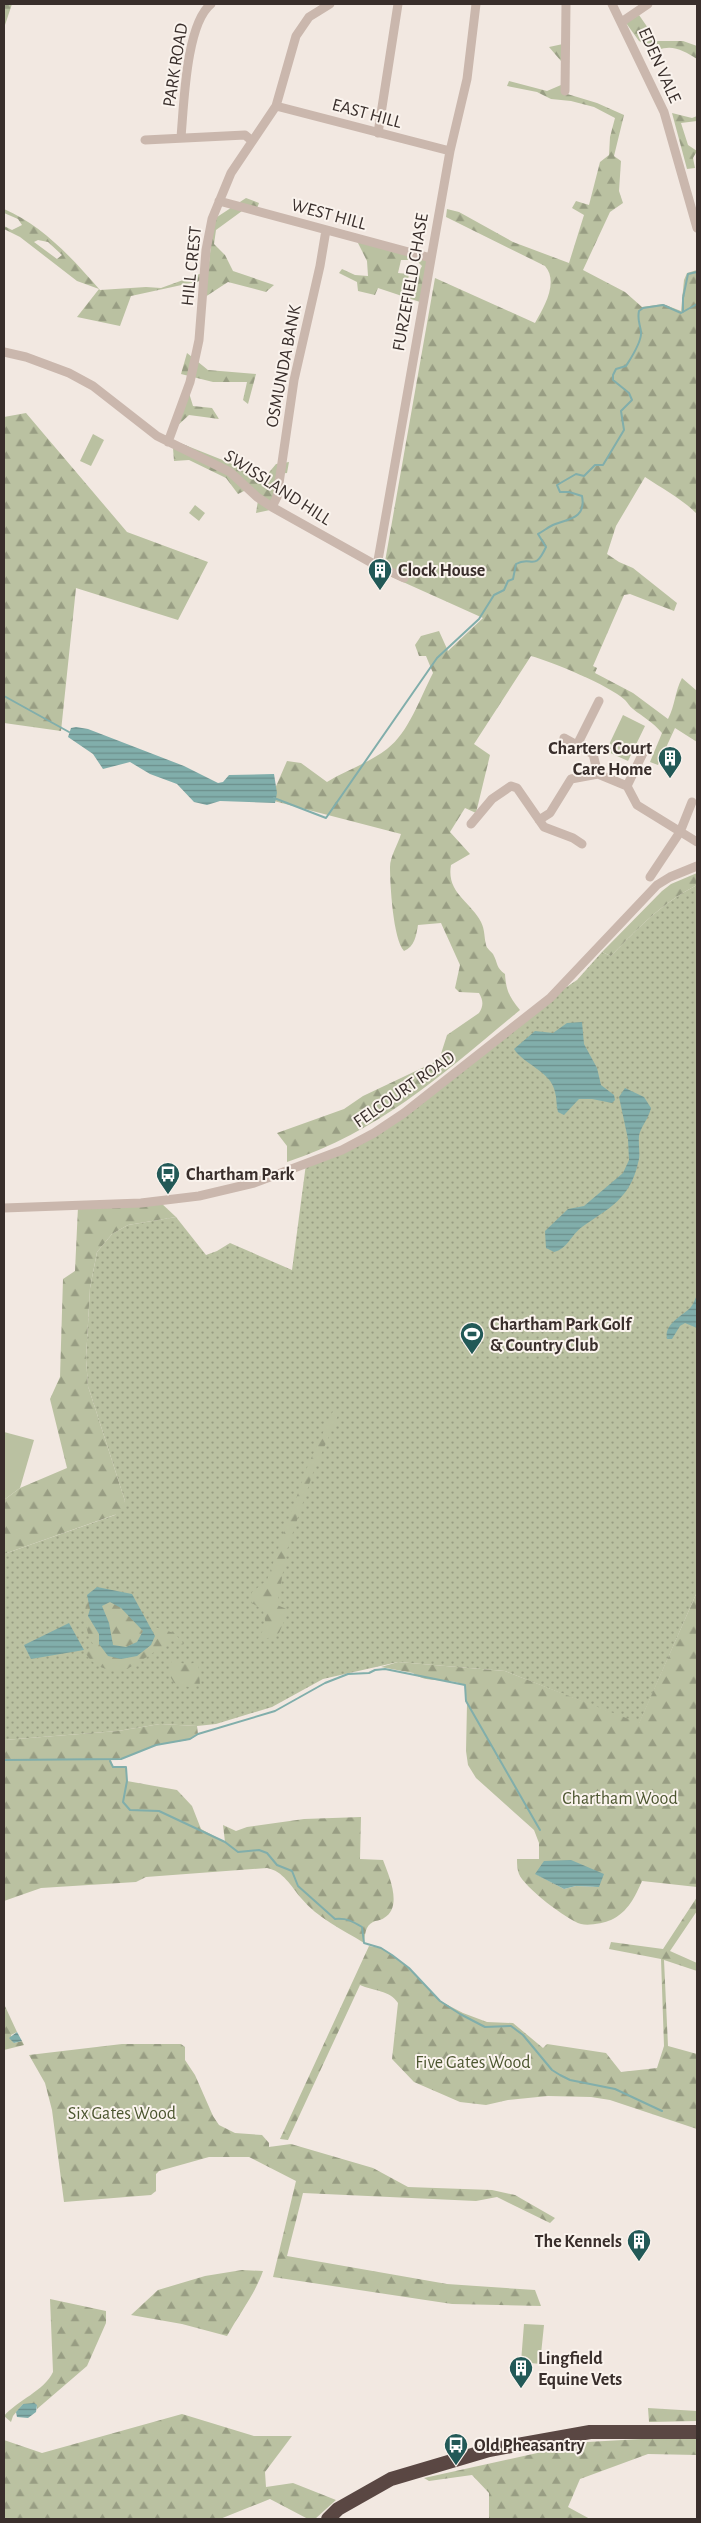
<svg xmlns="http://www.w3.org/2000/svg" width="701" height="2523" font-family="'Alegreya Sans',sans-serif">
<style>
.grass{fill:url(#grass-dots)}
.forest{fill:url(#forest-firs);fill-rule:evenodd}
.garden{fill:#bac1a1}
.water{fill:url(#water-rules);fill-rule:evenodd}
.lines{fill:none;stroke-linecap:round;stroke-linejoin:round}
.stream{stroke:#81aeab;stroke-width:2}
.minor{stroke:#cab7ad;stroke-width:9}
.highway{stroke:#5a4743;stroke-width:14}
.labels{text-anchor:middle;stroke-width:4;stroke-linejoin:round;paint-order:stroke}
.street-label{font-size:18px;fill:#392e2b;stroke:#faf3ed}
.poi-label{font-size:18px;font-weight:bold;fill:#392e2b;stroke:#faf3ed;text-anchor:start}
.park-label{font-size:18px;fill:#4c5630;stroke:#faf3ed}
</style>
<defs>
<pattern id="grass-dots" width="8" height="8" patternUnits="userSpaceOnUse" patternTransform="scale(1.25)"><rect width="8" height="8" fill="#bac1a1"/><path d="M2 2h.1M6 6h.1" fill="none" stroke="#989d83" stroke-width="1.8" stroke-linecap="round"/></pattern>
<pattern id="forest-firs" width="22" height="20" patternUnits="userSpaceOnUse" patternTransform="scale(1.25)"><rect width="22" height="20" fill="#bac1a1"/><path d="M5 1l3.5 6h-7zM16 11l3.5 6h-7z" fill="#989d83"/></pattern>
<pattern id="water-rules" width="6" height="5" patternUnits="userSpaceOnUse" patternTransform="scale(1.25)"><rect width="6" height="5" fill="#81aeab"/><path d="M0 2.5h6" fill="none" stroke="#6b8e8b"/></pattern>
</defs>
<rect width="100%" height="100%" fill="#f2e8e1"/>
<!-- grass -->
<path class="grass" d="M697 885V1592L639 1724 505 1671 398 1662 323 1679 272 1707 216 1724 197 1726 160 1724 118 1731 4 1740V1554L115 1515 125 1501 88 1386 86 1359 90 1288 97 1252 112 1234 128 1225 176 1217 206 1255 217 1251 230 1243 292 1270 306 1164 374 1133 550 998 577 980 602 952 611 956C638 928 662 903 697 885Z"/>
<!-- forest -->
<path class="forest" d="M4 4H12L4 28Z
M639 15 657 41H683L697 46V59C684 51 673 44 658 50L639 41 626 23Z
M563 44 564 93 597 103 624 115 614 156 621 161 619 191 623 203 610 212 583 270 625 292 642 307 663 304 681 311 684 280 687 273 697 270V514C682 499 663 489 645 477L616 526 607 554 619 562 633 568 677 603 674 611 630 594 624 595 593 666 597 668 595 673 633 693 668 719C675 706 675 691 682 678L697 691V742L675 728 658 765 650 762 662 733C653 722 643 717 633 709 629 706 628 703 625 700 609 685 552 662 531 656L474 744 490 755 476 813 465 808 450 832 470 854 451 865C446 893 471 902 481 922 485 930 484 937 486 945 487 949 491 951 493 954 498 963 496 968 505 974 506 991 510 998 520 1010 444 1073 383 1130 287 1162V1146L277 1133 344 1109 363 1096 439 1060 447 1035 479 1013C484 1005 483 1000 479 993L459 992 455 988 460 965 441 923 418 925C416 936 415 946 404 951 393 939 390 884 390 867 390 857 398 844 401 834L270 800 287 761 301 763 327 782C346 770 369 763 387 749 409 732 420 698 433 673L426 656H419L415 645 421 636 439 631 448 651 483 618 383 573 435 278 535 323C544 307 559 282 545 266L446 217 447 209 459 212 513 242 569 263 584 215 572 208 576 201 589 205 600 162 609 155 610 137 615 118 594 107 571 101 551 99 537 92 507 86 509 81 547 91 561 85V61L549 47Z
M672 113 692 118 697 116V121L681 123 688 145 697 151 693 158 695 168 687 169Z
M246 198 259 203 255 214 242 211 216 230 214 244 225 255 233 271 274 285 266 292 228 282 199 301 200 281 131 296 120 326 77 317 99 289 77 281 20 237 4 229V226L12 230 22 225 18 219 4 213V209C42 225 73 259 100 290L146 287 161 288 208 271 214 219ZM38 240 48 242 62 255 57 259 34 242Z
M356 239 431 258 423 303 378 288 375 295 358 291 357 282 339 273 342 269 355 275 368 276 367 261ZM401 260H416L422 266 414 281 408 280 409 274 398 273Z
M187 353 208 370 256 374 248 404 243 400 247 382H213L181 374Z
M189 393 193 406 212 408 219 419 189 415 175 428Z
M26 413 127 532 208 562 178 620 76 588 61 731 4 723V417Z
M180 443 230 463 261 482 276 464 289 462 287 473 278 474 270 510 256 513 259 494 252 487 238 494 226 478 189 460 174 461 173 448Z
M697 873V885C662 903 638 928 611 956L602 952 662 891 671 884Z
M159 1201 176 1217 128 1225 112 1234 97 1252 90 1288 86 1359 88 1386 125 1501 120 1513 4 1554V1500L20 1488 67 1468 50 1399 60 1377 63 1279 75 1271 78 1207Z
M334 1409 339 1413 313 1473 287 1550 277 1605 289 1610 279 1633 262 1641 252 1649 266 1625 263 1610 252 1603V1592L267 1580 308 1465Z
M697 1592V1887L642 1881C635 1897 628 1912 611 1920 604 1923 589 1926 581 1924 567 1920 524 1887 519 1874 517 1869 517 1864 517 1859H539V1843L534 1830 476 1778 468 1765 466 1751 467 1704 465 1686C449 1676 427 1685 413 1673L381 1667 398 1662 505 1671 639 1723ZM536 1874 598 1887 576 1886 564 1889Z
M87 1595 91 1609 88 1616 99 1634 121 1659C137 1656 149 1651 155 1636L151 1626 174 1633 184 1644 180 1645 173 1640C164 1645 133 1667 126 1669 109 1674 90 1665 84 1650L95 1647C84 1632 84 1613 87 1595Z
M110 1602 121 1607 143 1631 137 1642 126 1647 113 1645 109 1623 102 1606Z
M172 1660 188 1665 198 1661 200 1685 189 1687 174 1683 168 1673Z
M160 1724 197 1726 198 1734C187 1744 169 1741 156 1745 140 1750 127 1759 111 1760L113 1767H126L127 1781 177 1790 192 1806 201 1829 225 1842 223 1825 236 1831 247 1827 304 1819 361 1817 360 1859 383 1860C389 1876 403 1907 384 1918 380 1921 376 1920 373 1922 365 1926 365 1935 364 1943 342 1929 317 1918 301 1898 291 1886 283 1871 267 1868L146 1877 136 1882 41 1888 4 1901V1740L118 1731Z
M697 1897V1911L670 1951 697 1963V1971L664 1960 668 2046 697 2054V2129L610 2100 591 2097 548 2096 508 2100 486 2105 460 2102 414 2082 392 2059 398 2003C390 1990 373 1991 360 1985L288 2140 280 2139 369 1946 381 1948 392 1955 409 1968 440 2001 463 2013 487 2022 513 2023 543 2048 547 2044 606 2053 621 2072 657 2068 664 2046 661 1959 609 1949 611 1942 663 1949Z
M4 2004 17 2032 11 2035 14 2043 22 2041 24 2045 4 2050Z
M122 2044H181L185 2047V2060L195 2075 213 2116 219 2125 235 2133 262 2135 269 2143V2147L291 2144 373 2168 408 2187 492 2190 515 2195 555 2218 550 2223 497 2197 476 2201 303 2193 287 2256 447 2284 535 2290 541 2306 452 2304 273 2277 296 2181 249 2157H209L159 2171 156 2174V2191L151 2195 64 2202 52 2110 45 2083 29 2055Z
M242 2270 263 2271C255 2294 239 2314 227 2336L182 2324 131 2315 158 2290 205 2276Z
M50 2299 106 2311V2323L87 2366 37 2409V2405L23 2404 13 2416 11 2422 4 2416C18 2400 44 2391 53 2372Z
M648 2408 697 2411V2421L649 2422Z
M182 2414 254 2436H292L265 2472 266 2487 293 2483 336 2500 315 2519H308L270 2499 220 2519H4V2440L42 2453Z
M659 2438H697V2455L648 2454 580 2479 568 2507 590 2519H489V2493L472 2475 429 2481 424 2478 587 2442Z"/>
<!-- garden -->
<path class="garden" d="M93 434 104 440 91 466 80 461Z
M195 505 205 513 199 521 189 513Z
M623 715 645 726 628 761 606 751Z
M4 1432 34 1440 20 1488 4 1500Z
M524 2324 544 2325 540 2364 521 2362Z"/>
<!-- water -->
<path class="water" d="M76 727 88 729 184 766 218 783 223 782 229 775 274 774 277 793 275 803 220 801 207 805 194 802 177 784 150 774 130 762 103 769 93 754 68 737 71 728Z
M582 1022 584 1044 597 1068 601 1085 614 1095 615 1100 612 1103 592 1099H579L564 1115 558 1112C556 1105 557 1099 555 1092 551 1071 524 1065 514 1049L535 1031 553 1033 567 1023Z
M625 1088 644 1097 651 1108C649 1118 640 1128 639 1136 638 1145 641 1154 638 1163 630 1199 609 1208 582 1227 571 1235 567 1249 554 1252L546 1248 545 1231 568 1209 584 1206 623 1173 629 1160 628 1139 619 1097Z
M697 1295V1328L685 1323 680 1326 672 1339H667C664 1325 680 1317 689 1309 693 1306 695 1299 697 1295Z
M97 1587 132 1594 155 1636 151 1645 137 1656 121 1659 108 1656 99 1644V1634L88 1616 90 1609 87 1595ZM110 1602 121 1608 143 1631 137 1642 126 1647 113 1645 109 1623 102 1606Z
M69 1623 84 1650 31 1659 24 1645Z
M571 1860 604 1874 599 1887 576 1886 564 1889 535 1874 544 1861Z
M17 2032 22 2041 14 2043 9 2038Z
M34 2403 37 2405 36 2412 28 2418 17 2417 16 2412 23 2404Z"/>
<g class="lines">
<!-- stream -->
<path class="stream" d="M683 312V298L688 274 697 272
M4 696 69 732
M274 798 326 818 437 658 479 619 494 595 504 590 508 581 513 579 516 564C532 555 534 573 546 547L538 534C542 532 547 528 551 526 564 519 587 521 582 496L569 492H560L557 485 576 474 584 476 595 465H603L624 430 621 411 632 400 629 393 613 380V375L616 369 626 366C631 358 642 342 641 332 640 324 637 319 639 311L643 308 663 305 681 313 697 304
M4 1760 121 1759 156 1745 190 1739 198 1734 275 1711 325 1683 348 1674 369 1673 375 1670 385 1669 465 1685 466 1701 540 1830
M110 1761 113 1767H126L127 1781 123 1802 130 1810 159 1811 225 1842 238 1852 259 1850 267 1853 277 1865 292 1871 298 1886 335 1919C347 1918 352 1921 362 1927L364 1943 381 1948 392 1955 409 1968 440 2001 460 2014 485 2027 511 2026 523 2035 552 2070 560 2075 570 2080 615 2089 662 2111"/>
<!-- minor -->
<path class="minor" d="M612 4 664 112 697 228
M623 21 648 4
M565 91 566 4
M276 106 450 151
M378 133 398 4
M181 137C184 104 186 24 211 4
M145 140 245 135 251 140
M219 201 431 258
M4 352 26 357 69 373 93 386 157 436 230 472 257 497 272 507 372 563 404 578
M168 442 190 382 199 340 206 250 212 219 231 173 276 106 296 36 309 17 330 4
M272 507 277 497 294 380 320 266 326 230
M377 566 450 151 467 79 476 4
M564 738 593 754 598 774
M577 745 599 701
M627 786 644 751
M539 820 550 813 571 779 598 774 627 786 637 805 697 842
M471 824 492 799 511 786 517 788 544 827 573 838 582 844
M650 877 680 832 692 802
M4 1208 141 1203 199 1196 254 1183 342 1150 374 1133 404 1113 550 998 657 885 670 877 697 866"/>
<!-- highway -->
<path class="highway" d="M328 2519 338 2509 391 2479 489 2450 590 2432H697"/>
</g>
<!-- icons -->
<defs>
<g id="building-pin" transform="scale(1.25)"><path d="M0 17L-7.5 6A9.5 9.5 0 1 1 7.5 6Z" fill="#225957" stroke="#faf3ed"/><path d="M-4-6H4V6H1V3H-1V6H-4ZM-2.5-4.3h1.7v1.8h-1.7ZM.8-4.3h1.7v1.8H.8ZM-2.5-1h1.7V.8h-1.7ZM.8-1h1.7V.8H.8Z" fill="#fff"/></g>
<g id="bus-pin" transform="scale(1.25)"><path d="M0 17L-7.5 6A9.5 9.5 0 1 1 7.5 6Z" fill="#225957" stroke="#faf3ed"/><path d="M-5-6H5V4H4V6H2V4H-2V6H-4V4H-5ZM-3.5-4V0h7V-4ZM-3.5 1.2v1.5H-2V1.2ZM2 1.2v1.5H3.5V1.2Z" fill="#fff"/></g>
<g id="stadium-pin" transform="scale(1.25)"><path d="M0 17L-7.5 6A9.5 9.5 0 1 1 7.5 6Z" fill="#225957" stroke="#faf3ed"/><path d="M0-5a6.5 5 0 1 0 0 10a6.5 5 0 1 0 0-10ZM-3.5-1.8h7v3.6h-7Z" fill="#fff"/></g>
</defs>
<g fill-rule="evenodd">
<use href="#building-pin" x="380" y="570"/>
<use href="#building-pin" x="670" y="758"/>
<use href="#bus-pin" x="168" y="1174"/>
<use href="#stadium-pin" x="472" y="1334"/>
<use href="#building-pin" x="639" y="2241"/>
<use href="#building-pin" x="521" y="2368"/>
<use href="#bus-pin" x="456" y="2445"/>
</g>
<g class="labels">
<!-- street labels -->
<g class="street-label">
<text transform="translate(175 65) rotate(-81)" y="6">PARK ROAD</text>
<text transform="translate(660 65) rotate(66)" y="6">EDEN VALE</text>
<text transform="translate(367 113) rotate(15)" y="6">EAST HILL</text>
<text transform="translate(329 214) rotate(15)" y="6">WEST HILL</text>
<text transform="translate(191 266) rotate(-84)" y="6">HILL CREST</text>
<text transform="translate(410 282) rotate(-80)" y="6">FURZEFIELD CHASE</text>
<text transform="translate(283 366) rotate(-79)" y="6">OSMUNDA BANK</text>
<text transform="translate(278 487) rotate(33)" y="6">SWISSLAND HILL</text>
<text transform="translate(404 1089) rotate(-35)" y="6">FELCOURT ROAD</text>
</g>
<!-- poi labels -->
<g class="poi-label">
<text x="398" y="576">Clock House</text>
<text x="652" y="754" text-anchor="end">Charters Court<tspan x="652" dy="21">Care Home</tspan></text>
<text x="186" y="1180">Chartham Park</text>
<text x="490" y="1330">Chartham Park Golf<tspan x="490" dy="21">&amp; Country Club</tspan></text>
<text x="622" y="2247" text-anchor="end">The Kennels</text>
<text x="538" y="2364">Lingfield<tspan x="538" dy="21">Equine Vets</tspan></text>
<text x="474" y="2451">Old Pheasantry</text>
</g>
<!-- park labels -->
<g class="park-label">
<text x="620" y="1804">Chartham Wood</text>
<text x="473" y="2068">Five Gates Wood</text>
<text x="122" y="2119">Six Gates Wood</text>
</g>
</g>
<!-- border -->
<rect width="701" height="2523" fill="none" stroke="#392e2b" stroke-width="10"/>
</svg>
